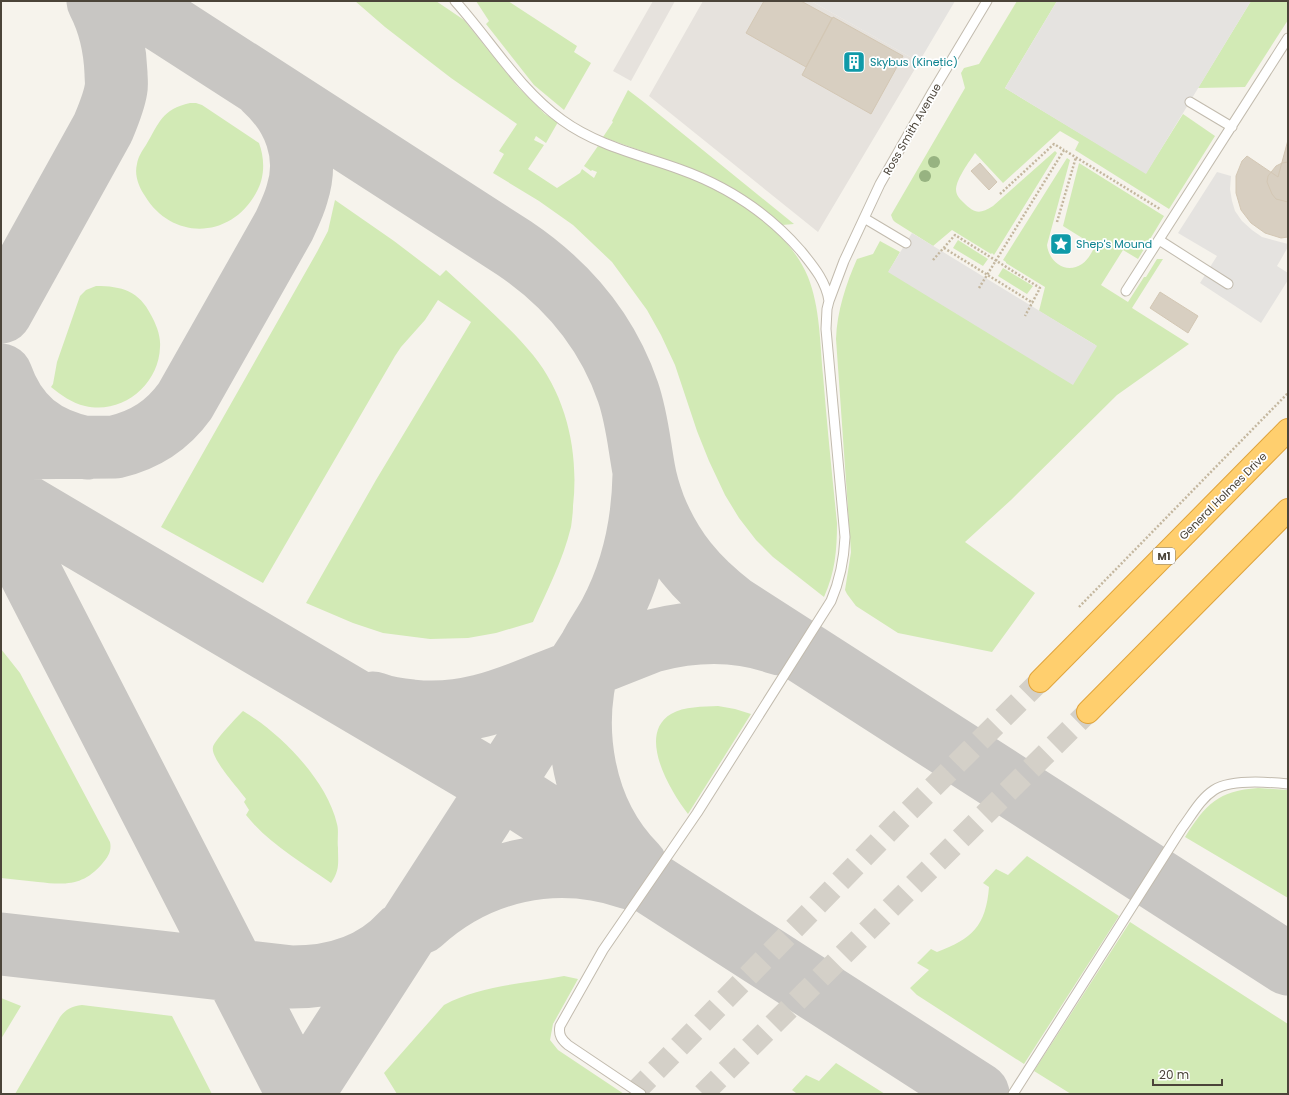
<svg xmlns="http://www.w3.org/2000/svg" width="1289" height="1095" font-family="Poppins,sans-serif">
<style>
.industrial{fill:#e6e2dd}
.green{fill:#d2eab5}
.parking{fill:#e5e3e0}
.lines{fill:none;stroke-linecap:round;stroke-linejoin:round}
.taxiway{stroke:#c8c6c3;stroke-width:63}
.building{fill:#d8cfc1;stroke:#d3c7b4}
.motorway-tunnel{stroke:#d4d0c8;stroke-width:22;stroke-dasharray:22 11;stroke-linecap:butt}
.service-casing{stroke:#c2bbae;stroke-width:11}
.motorway-casing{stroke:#e0a43c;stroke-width:24}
.path{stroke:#c4b79f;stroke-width:2.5;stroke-dasharray:2 2;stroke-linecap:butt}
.service{stroke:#fff;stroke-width:9}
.motorway{stroke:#ffcf6e;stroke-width:22}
.tree{fill:#97b381}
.labels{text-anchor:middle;stroke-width:3.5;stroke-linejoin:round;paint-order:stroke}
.shield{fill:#fff;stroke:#817c74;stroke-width:1}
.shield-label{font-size:10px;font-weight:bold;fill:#4b4439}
.culture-label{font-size:11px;fill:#0d838f;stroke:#fff;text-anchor:start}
.street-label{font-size:11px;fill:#4b4439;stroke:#fff}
</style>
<rect width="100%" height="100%" fill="#f6f3ec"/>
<!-- industrial -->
<path class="industrial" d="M653 1H675L631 81 613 71Z
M703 1H811L919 62 818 232 649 96Z"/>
<!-- green -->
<path class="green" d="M355 1H436L464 20 517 86 545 114 558 122 546 143 536 136 534 140 544 145 528 169 557 188 580 173 582 169 594 178 597 172 592 170 591 171 584 166 598 146C643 163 692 173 733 199 763 217 794 243 808 277 820 307 820 343 823 375 827 425 832 474 837 523 837 550 835 573 824 597L773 557 756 540 739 518 725 495 709 461 697 431 675 365 661 335 647 310 612 262 573 225 539 201 493 173 504 154 499 151 517 124 451 78 385 27Z
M476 1H508L577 46 574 52 591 63 564 110 534 85 486 24 489 21Z
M1017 1H1057L1005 88 1146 173 1183 114 1215 136 1169 209 1075 150 1079 142 1060 131 1003 183 975 153C969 162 957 178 956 189 956 195 959 198 963 202 974 213 979 215 993 206L1055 151 1057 153 994 255 992 253 991 254 952 230 933 246 895 222 893 220 891 215 965 88 961 73 964 68 979 64Z
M1251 1H1288V20L1245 87 1198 88Z
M628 90 645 103 794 224 782 225C732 177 667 161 603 137L613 122 612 121Z
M190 103H196L202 105 259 143C265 159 265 178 256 193 231 239 172 241 145 196 139 187 134 175 137 164 138 157 142 151 146 145 159 123 162 109 190 103Z
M1067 158 1070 160 1047 245C1049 262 1066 275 1082 264 1088 260 1092 252 1095 246L1063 226 1079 163 1164 216 1138 259 1123 250 1101 285 1128 302 1144 277H1146L1157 259H1163L1132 308 1189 344 1117 395 1011 500 965 542 1035 593 992 652 898 633 856 606 847 594 845 590 851 552 836 339C837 311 846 284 857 259L873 254 880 241 900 252 889 271 1097 346 1039 311 1045 287 1006 263V262L1003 260Z
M335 200 394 241 440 276 446 270C475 297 507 324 533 355 567 397 579 453 573 506 573 512 572 520 571 527 563 560 547 591 533 622L496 633 468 638 430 639 383 633 353 623 306 603 376 480 471 322 438 300 425 320 401 347 395 356 263 583 161 527 317 252 328 231Z
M958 240 988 259 983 266 953 248Z
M1003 268 1033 286 1027 294 998 276Z
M96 286C122 286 139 291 151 315 156 324 161 336 160 347 159 385 122 415 85 406 72 403 61 395 51 387L53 384 57 362 80 296 86 290Z
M1 649 20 673 110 842C112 851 108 857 102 864 83 886 65 885 38 882 26 881 13 879 1 878Z
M718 706 735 709 751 714 688 814C671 792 636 735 671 714 684 706 703 707 718 706Z
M243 711C280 733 327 780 337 824 339 831 337 840 338 848 338 863 340 870 331 883 301 862 268 843 246 815L249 810 244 802 246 799C239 789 210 758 213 747 214 741 237 717 243 711Z
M1258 788 1288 790V898L1185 837C1206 804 1218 791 1258 788Z
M1027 856 1119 916 1024 1064 917 995 910 988 929 970 917 963 931 949 937 952C972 939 986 926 989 887L983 883 996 869 1008 875Z
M1130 922 1288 1024V1094H1071L1034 1071Z
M564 976 578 979 553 1024 550 1040 558 1050 624 1094H397L384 1073 444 1005C481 985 524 984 564 976Z
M1 998 21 1006 1 1039Z
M82 1005 172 1016 212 1094H15L60 1017C66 1009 72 1006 82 1005Z
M836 1063 885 1094H795L796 1093 792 1090 806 1075 819 1081Z"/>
<!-- parking -->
<path class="parking" d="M811 1H955L919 62Z
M1057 1H1251L1146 174 1005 88Z
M1217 172 1231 176 1230 189 1232 201 1235 211 1242 221 1252 230 1262 237 1288 244V247L1277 266 1288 273V280L1261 323 1200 283 1217 256 1178 233Z
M912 233 1097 346 1073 385 888 272Z"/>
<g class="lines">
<!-- taxiway -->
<path class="taxiway" d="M131 1 514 248C566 283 607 331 628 392 637 418 639 444 644 471 646 483 650 495 654 506 671 549 696 579 733 607L1288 964
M1 312 103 128C108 116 114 102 116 89 117 84 116 79 116 73 115 48 110 24 98 1
M1 375C16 418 44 439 87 448
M1 448 115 447C145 440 167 426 185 401L284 226C289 215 294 205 297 194 310 154 294 115 264 88
M1 492 503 788 978 1094
M1 516 298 1094
M590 657C569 728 582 812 636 866
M373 703C386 708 399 710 412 711 469 717 510 697 561 677 591 665 622 653 652 641 694 630 739 629 780 644
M420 923C478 870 555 853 630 878
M1 944 292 977C333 977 374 965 402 934
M302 1094 590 648C596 636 604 625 610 614 633 571 643 523 644 475"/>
</g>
<!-- building -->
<path class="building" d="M764 1H801L832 18 806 67 746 33Z
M833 17 903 56 871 114 802 75Z
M1288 140V237L1281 238 1265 233 1251 223 1241 210 1236 193V176L1242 161 1247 156 1278 177Z
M1288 162V202L1276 199 1272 194 1267 182 1268 176 1276 166 1282 163Z
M980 163 997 182 989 190 971 171Z
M1160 292 1198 316 1188 333 1150 308Z"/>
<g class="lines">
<!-- motorway-tunnel -->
<path class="motorway-tunnel" d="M633 1094 895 825 1040 681
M703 1094 1088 712"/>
<!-- service casing -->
<g class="service-casing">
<path id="service" d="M455 1C491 41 518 88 562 120 596 145 640 155 679 169 727 186 768 213 801 251 813 266 826 281 829 301
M1190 102 1232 127
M864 218 906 243
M1159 240 1228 284
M1126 291 1288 38
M641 1094 568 1045C562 1040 558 1035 560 1026L603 950 697 813 831 601C840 580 844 560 845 537L826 329 827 309 829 301 844 261 880 184 933 91 987 1
M1013 1094 1182 828C1192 815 1200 799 1214 790 1231 779 1269 782 1288 784"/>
</g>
<!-- motorway casing -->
<g class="motorway-casing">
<path id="motorway" d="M1040 681 1288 430
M1088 712 1288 510"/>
</g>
<!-- path -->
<path class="path" d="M1000 194 1054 144 1064 150
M1057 222 1076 157
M944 248 1033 303
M933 260 955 235 1040 288 1025 316
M979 288 1064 150 1160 209
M1079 607 1288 393"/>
<!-- service -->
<use href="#service" class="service"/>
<!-- motorway -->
<use href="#motorway" class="motorway"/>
</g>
<!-- trees -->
<g class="tree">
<circle cx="934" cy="162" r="6"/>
<circle cx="925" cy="176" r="6"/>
</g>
<!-- icons -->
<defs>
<g id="building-square" transform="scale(1.15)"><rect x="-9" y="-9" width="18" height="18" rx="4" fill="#0f9aa8" stroke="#fff"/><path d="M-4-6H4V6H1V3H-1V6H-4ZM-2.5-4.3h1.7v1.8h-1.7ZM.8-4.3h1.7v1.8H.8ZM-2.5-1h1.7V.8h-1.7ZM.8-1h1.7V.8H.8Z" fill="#fff"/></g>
<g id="sight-square" transform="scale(1.15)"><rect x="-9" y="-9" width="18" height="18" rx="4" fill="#0f9aa8" stroke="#fff"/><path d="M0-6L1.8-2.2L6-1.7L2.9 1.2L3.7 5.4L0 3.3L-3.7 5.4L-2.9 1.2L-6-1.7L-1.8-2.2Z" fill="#fff"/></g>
</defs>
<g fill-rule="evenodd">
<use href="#building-square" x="854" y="62"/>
<use href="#sight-square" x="1061" y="244"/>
</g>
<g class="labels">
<!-- shield labels -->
<rect class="shield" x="1153" y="548" width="22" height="16" rx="3"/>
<g class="shield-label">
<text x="1164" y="560">M1</text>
</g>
<!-- culture labels -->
<g class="culture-label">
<text x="870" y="66">Skybus (Kinetic)</text>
<text x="1076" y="248">Shep's Mound</text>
</g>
<!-- street labels -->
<g class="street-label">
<text transform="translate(912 129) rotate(-60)" y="4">Ross Smith Avenue</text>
<text transform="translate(1223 496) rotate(-45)" y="4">General Holmes Drive</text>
</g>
</g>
<!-- border -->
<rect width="1289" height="1095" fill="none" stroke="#4b4439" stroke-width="4"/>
<!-- scale -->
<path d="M1153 1079v6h69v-6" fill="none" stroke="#4b4439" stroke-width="2"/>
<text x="1159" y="1079" font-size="12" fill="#4b4439" stroke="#ffffff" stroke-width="3" paint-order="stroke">20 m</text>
</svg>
